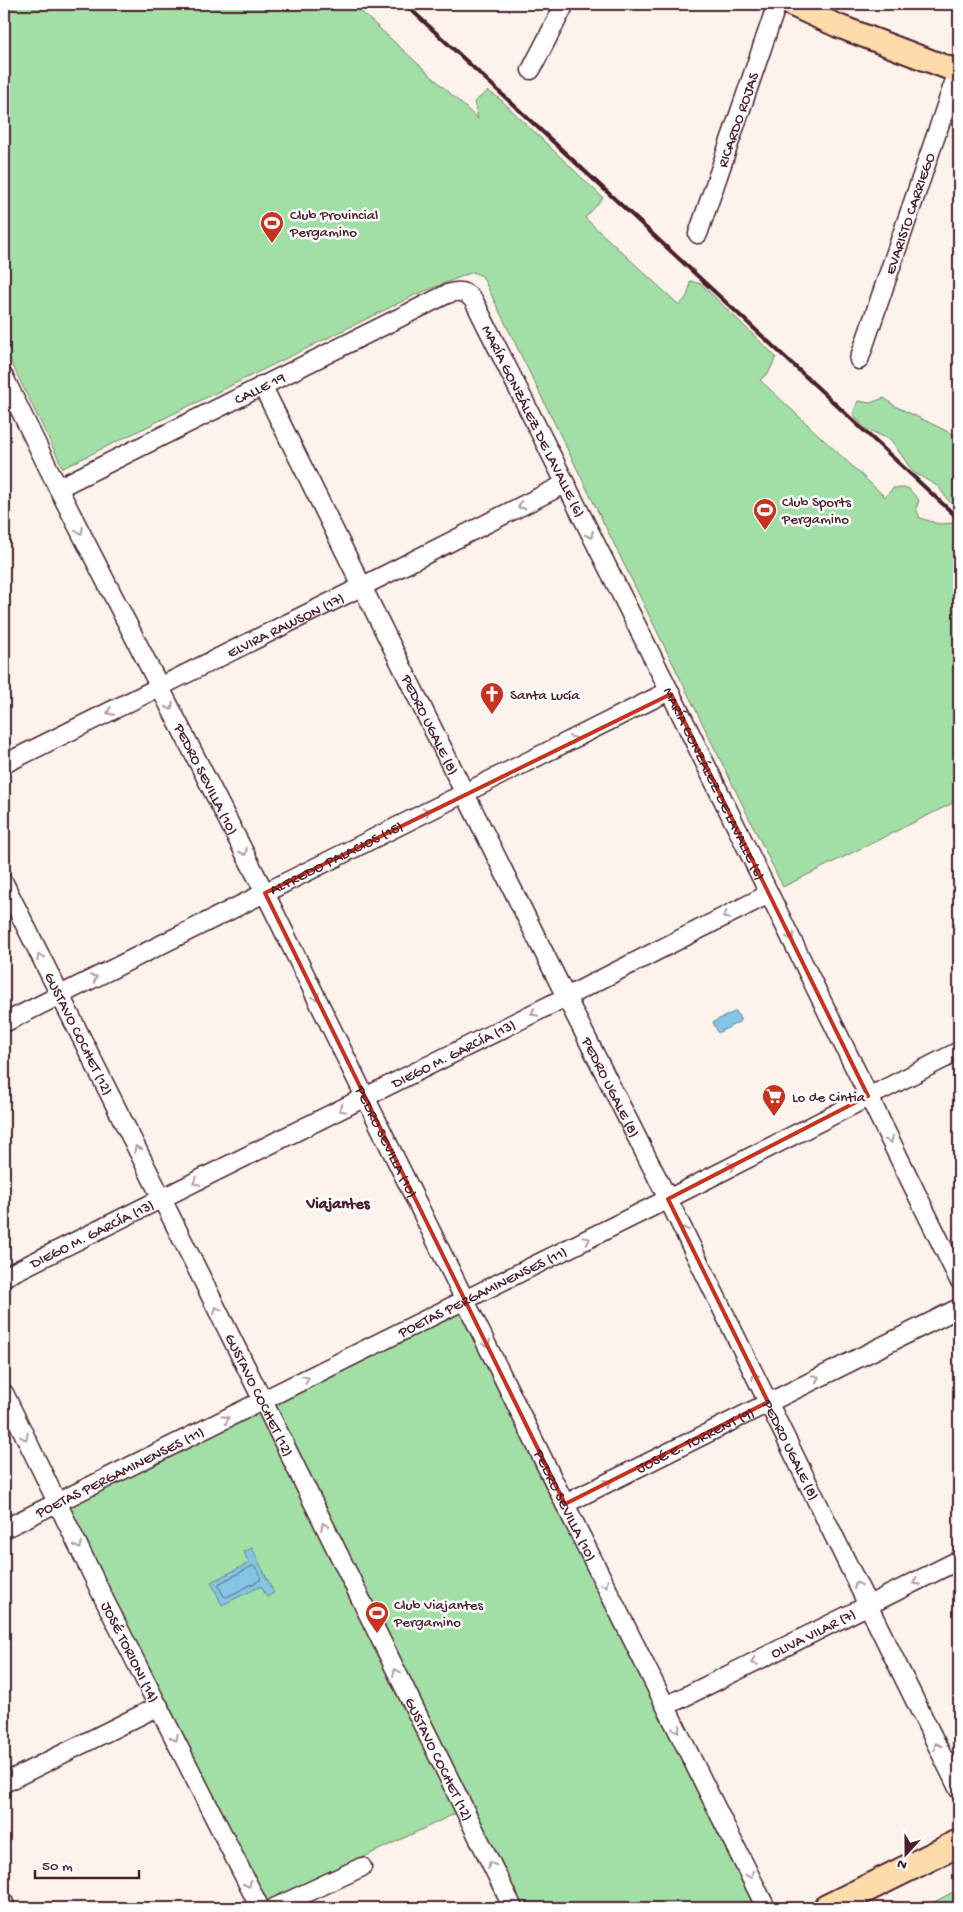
<svg xmlns="http://www.w3.org/2000/svg" width="963" height="1912" font-family="'Gochi Hand',sans-serif">
<style>
.green{fill:#a1dfa6;stroke:#767f68}
.water{fill:#84c5e4;stroke:#6d839a}
.lines{fill:none;stroke-linecap:round;stroke-linejoin:round}
.shore{stroke:#616175;stroke-width:1}
.minor-casing{stroke:#4a1f2b;stroke-width:21}
.major-casing{stroke:#4a1f2b;stroke-width:26}
.highway-casing{stroke:#4a1f2b;stroke-width:30}
.minor{stroke:#fff;stroke-width:18}
.major{stroke:#fddcac;stroke-width:22}
.highway{stroke:#fddcac;stroke-width:26}
.rail{stroke:#4a1f2b;stroke-width:4}
.oneway{stroke:#ae9aa0}
.marked{fill:none;stroke:#c8321e;stroke-width:4;stroke-linejoin:round}
.labels{text-anchor:middle;stroke-width:5;stroke-linejoin:round;paint-order:stroke}
.street-label{font-size:15px;fill:#4a1f2b;stroke:#fff}
.poi-label{font-size:15px;fill:#4a1f2b;stroke:#fff;text-anchor:start}
.neighbourhood-label{font-size:16px;font-weight:bold;fill:#4a1f2b;stroke:#fff}
</style>
<rect width="100%" height="100%" fill="#fcf4ec"/>
<filter id="ink" filterUnits="userSpaceOnUse"><feTurbulence type="fractalNoise" baseFrequency=".02" numOctaves="2"/><feDisplacementMap in="SourceGraphic" scale="10" xChannelSelector="R" yChannelSelector="G"/><feConvolveMatrix kernelMatrix="1 2 1 2 8 2 1 2 1" color-interpolation-filters="sRGB"/></filter>
<g filter="url(#ink)">
<!-- green -->
<path class="green" d="M4 4H353L478 119 474 102 488 91 500 99 603 198 585 218 679 305C687 299 690 291 690 281L701 284 776 357 769 372 760 380 885 497 893 488H908L919 500 916 509 920 518 939 524 954 523 959 531V800L783 887 482 276 473 272 415 295 63 468 4 348Z
M884 398 895 406 959 437V510L947 499 939 487 913 472 891 440 864 428 853 414 858 401 870 403Z
M456 1312 464 1315 759 1908H520L469 1807 265 1904 70 1511V1505Z
M959 1889V1908H932L928 1905Z"/>
<!-- water -->
<path class="water" d="M736 1011 741 1021 718 1033 713 1022Z
M252 1548 274 1593 267 1597 261 1586 222 1605 211 1582 249 1563 244 1552Z"/>
<g class="lines">
<!-- shore -->
<path class="shore" d="M253 1566C257 1567 262 1576 260 1580L227 1597 224 1596 219 1587V1584Z"/>
<!-- minor casing -->
<g class="minor-casing">
<g id="minor">
<path d="M531 70 565 4"/>
<path id="s1" d="M698 234 777 4"/>
<path id="s2" d="M859 360 959 68"/>
<path id="s3" d="M4 377 58 488 265 893 565 1504 766 1908"/>
<path id="s4" d="M262 385 566 997 668 1199 959 1790"/>
<path id="s5" d="M58 488 447 294C459 290 466 291 474 301L671 694 959 1280"/>
<path id="s6" d="M4 764 361 587 565 484"/>
<path id="s7" d="M4 883 272 1419 513 1908"/>
<path id="s8" d="M4 1023 669 691"/>
<path id="s9" d="M4 1277 566 997 769 894"/>
<path id="s10" d="M4 1393 105 1601 260 1908"/>
<path id="s11" d="M565 1504 959 1308"/>
<path id="s12" d="M4 1529 668 1199 959 1051"/>
<path id="s13" d="M666 1706 959 1560"/>
<path d="M4 1783 159 1706"/>
<path d="M4 1903 6 1908"/>
<path d="M274 1908 362 1867"/>
</g>
</g>
<!-- major casing -->
<g class="major-casing">
<path id="major" d="M790 4 838 26 959 72"/>
</g>
<!-- highway casing -->
<g class="highway-casing">
<path id="highway" d="M827 1908 959 1843"/>
</g>
<!-- minor -->
<use href="#minor" class="minor"/>
<!-- major -->
<use href="#major" class="major"/>
<!-- highway -->
<use href="#highway" class="highway"/>
<!-- rail -->
<path class="rail" d="M405 4 959 519"/>
</g>
<!-- one-way arrows -->
<defs><path id="oneway-chevron" d="M-2-3.5L2.5 0L-2 3.5" fill="none" stroke-width="1.6" stroke-linecap="round" stroke-linejoin="round" transform="scale(1.25)"/></defs>
<g class="oneway">
<use href="#oneway-chevron" transform="translate(521 506) rotate(153)"/>
<use href="#oneway-chevron" transform="translate(80 531) rotate(63)"/>
<use href="#oneway-chevron" transform="translate(590 535) rotate(63)"/>
<use href="#oneway-chevron" transform="translate(170 707) rotate(63)"/>
<use href="#oneway-chevron" transform="translate(110 712) rotate(154)"/>
<use href="#oneway-chevron" transform="translate(573 739) rotate(-26)"/>
<use href="#oneway-chevron" transform="translate(427 811) rotate(-27)"/>
<use href="#oneway-chevron" transform="translate(244 852) rotate(63)"/>
<use href="#oneway-chevron" transform="translate(726 916) rotate(153)"/>
<use href="#oneway-chevron" transform="translate(791 937) rotate(64)"/>
<use href="#oneway-chevron" transform="translate(40 957) rotate(-117)"/>
<use href="#oneway-chevron" transform="translate(94 978) rotate(-27)"/>
<use href="#oneway-chevron" transform="translate(316 997) rotate(64)"/>
<use href="#oneway-chevron" transform="translate(534 1013) rotate(153)"/>
<use href="#oneway-chevron" transform="translate(342 1109) rotate(154)"/>
<use href="#oneway-chevron" transform="translate(890 1140) rotate(64)"/>
<use href="#oneway-chevron" transform="translate(137 1149) rotate(-117)"/>
<use href="#oneway-chevron" transform="translate(732 1166) rotate(-27)"/>
<use href="#oneway-chevron" transform="translate(196 1182) rotate(154)"/>
<use href="#oneway-chevron" transform="translate(684 1230) rotate(-116)"/>
<use href="#oneway-chevron" transform="translate(587 1240) rotate(-26)"/>
<use href="#oneway-chevron" transform="translate(217 1310) rotate(-116)"/>
<use href="#oneway-chevron" transform="translate(487 1344) rotate(64)"/>
<use href="#oneway-chevron" transform="translate(755 1376) rotate(-116)"/>
<use href="#oneway-chevron" transform="translate(816 1378) rotate(-26)"/>
<use href="#oneway-chevron" transform="translate(306 1379) rotate(-26)"/>
<use href="#oneway-chevron" transform="translate(226 1419) rotate(-26)"/>
<use href="#oneway-chevron" transform="translate(25 1437) rotate(64)"/>
<use href="#oneway-chevron" transform="translate(608 1483) rotate(-27)"/>
<use href="#oneway-chevron" transform="translate(324 1526) rotate(-116)"/>
<use href="#oneway-chevron" transform="translate(79 1546) rotate(64)"/>
<use href="#oneway-chevron" transform="translate(916 1582) rotate(154)"/>
<use href="#oneway-chevron" transform="translate(605 1584) rotate(63)"/>
<use href="#oneway-chevron" transform="translate(857 1585) rotate(-116)"/>
<use href="#oneway-chevron" transform="translate(754 1662) rotate(154)"/>
<use href="#oneway-chevron" transform="translate(396 1672) rotate(-116)"/>
<use href="#oneway-chevron" transform="translate(677 1729) rotate(64)"/>
<use href="#oneway-chevron" transform="translate(175 1738) rotate(63)"/>
<use href="#oneway-chevron" transform="translate(937 1746) rotate(-117)"/>
<use href="#oneway-chevron" transform="translate(491 1865) rotate(-117)"/>
<use href="#oneway-chevron" transform="translate(750 1875) rotate(64)"/>
<use href="#oneway-chevron" transform="translate(248 1884) rotate(63)"/>
</g>
</g>
<!-- marked area -->
<path class="marked" d="M671 694 868 1096 668 1199 768 1402 565 1504 265 893Z"/>
<!-- icons -->
<defs>
<g id="stadium-pin" transform="scale(1.25)"><path d="M0 17L-7.5 6A9.5 9.5 0 1 1 7.5 6Z" fill="#c8321e" stroke="#fff"/><path d="M0-5a6.5 5 0 1 0 0 10a6.5 5 0 1 0 0-10ZM-3.5-1.8h7v3.6h-7Z" fill="#fff"/></g>
<g id="church-pin" transform="scale(1.25)"><path d="M0 17L-7.5 6A9.5 9.5 0 1 1 7.5 6Z" fill="#c8321e" stroke="#fff"/><path d="M-1.2-6h2.4v3.5h3.3v2.4h-3.3V6h-2.4V-.1h-3.3v-2.4h3.3Z" fill="#fff"/></g>
<g id="supermarket-pin" transform="scale(1.25)"><path d="M0 17L-7.5 6A9.5 9.5 0 1 1 7.5 6Z" fill="#c8321e" stroke="#fff"/><path d="M-6-5.5h2.5l.6 2H6L4.5 2H-2.5L-4.4-4H-6ZM-1.5 3.2a1.3 1.3 0 1 0 .1 0ZM3 3.2a1.3 1.3 0 1 0 .1 0Z" fill="#fff"/></g>
</defs>
<g fill-rule="evenodd">
<use href="#stadium-pin" x="272" y="223"/>
<use href="#stadium-pin" x="765" y="510"/>
<use href="#church-pin" x="492" y="694"/>
<use href="#supermarket-pin" x="774" y="1096"/>
<use href="#stadium-pin" x="377" y="1613"/>
</g>
<g class="labels">
<!-- street labels -->
<g class="street-label">
<text dy="5" stroke="none"><textPath href="#s1" startOffset="121">RICARDO ROJAS</textPath></text>
<text dy="5" stroke="none"><textPath href="#s2" startOffset="155">EVARISTO CARRIEGO</textPath></text>
<text dy="5" stroke="none"><textPath href="#s5" startOffset="225">CALLE 19</textPath></text>
<text dy="5" stroke="none"><textPath href="#s5" startOffset="599">MARÍA GONZÁLEZ DE LAVALLE (6)</textPath></text>
<text dy="5" stroke="none"><textPath href="#s6" startOffset="314">ELVIRA RAWSON (17)</textPath></text>
<text dy="5" stroke="none"><textPath href="#s4" startOffset="379">PEDRO UGALE (8)</textPath></text>
<text dy="5" stroke="none"><textPath href="#s3" startOffset="450">PEDRO SEVILLA (10)</textPath></text>
<text dy="5" stroke="none"><textPath href="#s5" startOffset="1004">MARÍA GONZÁLEZ DE LAVALLE (6)</textPath></text>
<text dy="5" stroke="none"><textPath href="#s8" startOffset="371">ALFREDO PALACIOS (15)</textPath></text>
<text dy="5" stroke="none"><textPath href="#s7" startOffset="168">GUSTAVO COCHET (12)</textPath></text>
<text dy="5" stroke="none"><textPath href="#s9" startOffset="502">DIEGO M. GARCÍA (13)</textPath></text>
<text dy="5" stroke="none"><textPath href="#s4" startOffset="784">PEDRO UGALE (8)</textPath></text>
<text dy="5" stroke="none"><textPath href="#s3" startOffset="855">PEDRO SEVILLA (10)</textPath></text>
<text dy="5" stroke="none"><textPath href="#s9" startOffset="98">DIEGO M. GARCÍA (13)</textPath></text>
<text dy="5" stroke="none"><textPath href="#s12" startOffset="534">POETAS PERGAMINENSES (11)</textPath></text>
<text dy="5" stroke="none"><textPath href="#s7" startOffset="572">GUSTAVO COCHET (12)</textPath></text>
<text dy="5" stroke="none"><textPath href="#s11" startOffset="145">JOSÉ E. TORRENT (9)</textPath></text>
<text dy="5" stroke="none"><textPath href="#s4" startOffset="1189">PEDRO UGALE (8)</textPath></text>
<text dy="5" stroke="none"><textPath href="#s12" startOffset="129">POETAS PERGAMINENSES (11)</textPath></text>
<text dy="5" stroke="none"><textPath href="#s3" startOffset="1260">PEDRO SEVILLA (10)</textPath></text>
<text dy="5" stroke="none"><textPath href="#s13" startOffset="164">OLIVA VILAR (7)</textPath></text>
<text dy="5" stroke="none"><textPath href="#s10" startOffset="288">JOSÉ TORIONI (14)</textPath></text>
<text dy="5" stroke="none"><textPath href="#s7" startOffset="978">GUSTAVO COCHET (12)</textPath></text>
</g>
<!-- poi labels -->
<g class="poi-label">
<text x="290" y="219">Club Provincial<tspan x="290" dy="17">Pergamino</tspan></text>
<text x="782" y="506">Club Sports<tspan x="782" dy="17">Pergamino</tspan></text>
<text x="510" y="699">Santa Lucía</text>
<text x="792" y="1101">Lo de Cintia</text>
<text x="394" y="1609">Club Viajantes<tspan x="394" dy="17">Pergamino</tspan></text>
</g>
<!-- neighbourhood labels -->
<g class="neighbourhood-label">
<text x="338" y="1208">Viajantes</text>
</g>
</g>
<!-- margin -->
<rect width="963" height="1912" fill="none" stroke="#fff" stroke-width="20"/>
<rect x="10" y="10" width="943" height="1892" fill="none" stroke="#4a1f2b" stroke-width="2" filter="url(#ink)"/>
<!-- north arrow -->
<g transform="translate(906 1854) rotate(201)" stroke="#ffffff" stroke-width="4" paint-order="stroke">
<path d="M0-4L9 19L0 12L-9 19Z" fill="#4a1f2b"/>
<text y="-8" font-size="14" font-weight="bold" text-anchor="middle" fill="#4a1f2b">N</text>
</g>
<!-- scale -->
<path d="M35 1870v8h104v-8" fill="none" stroke="#4a1f2b" stroke-width="2.5"/>
<text x="42" y="1870" font-size="15" fill="#4a1f2b" stroke="#ffffff" stroke-width="4" paint-order="stroke">50 m</text>
</svg>
